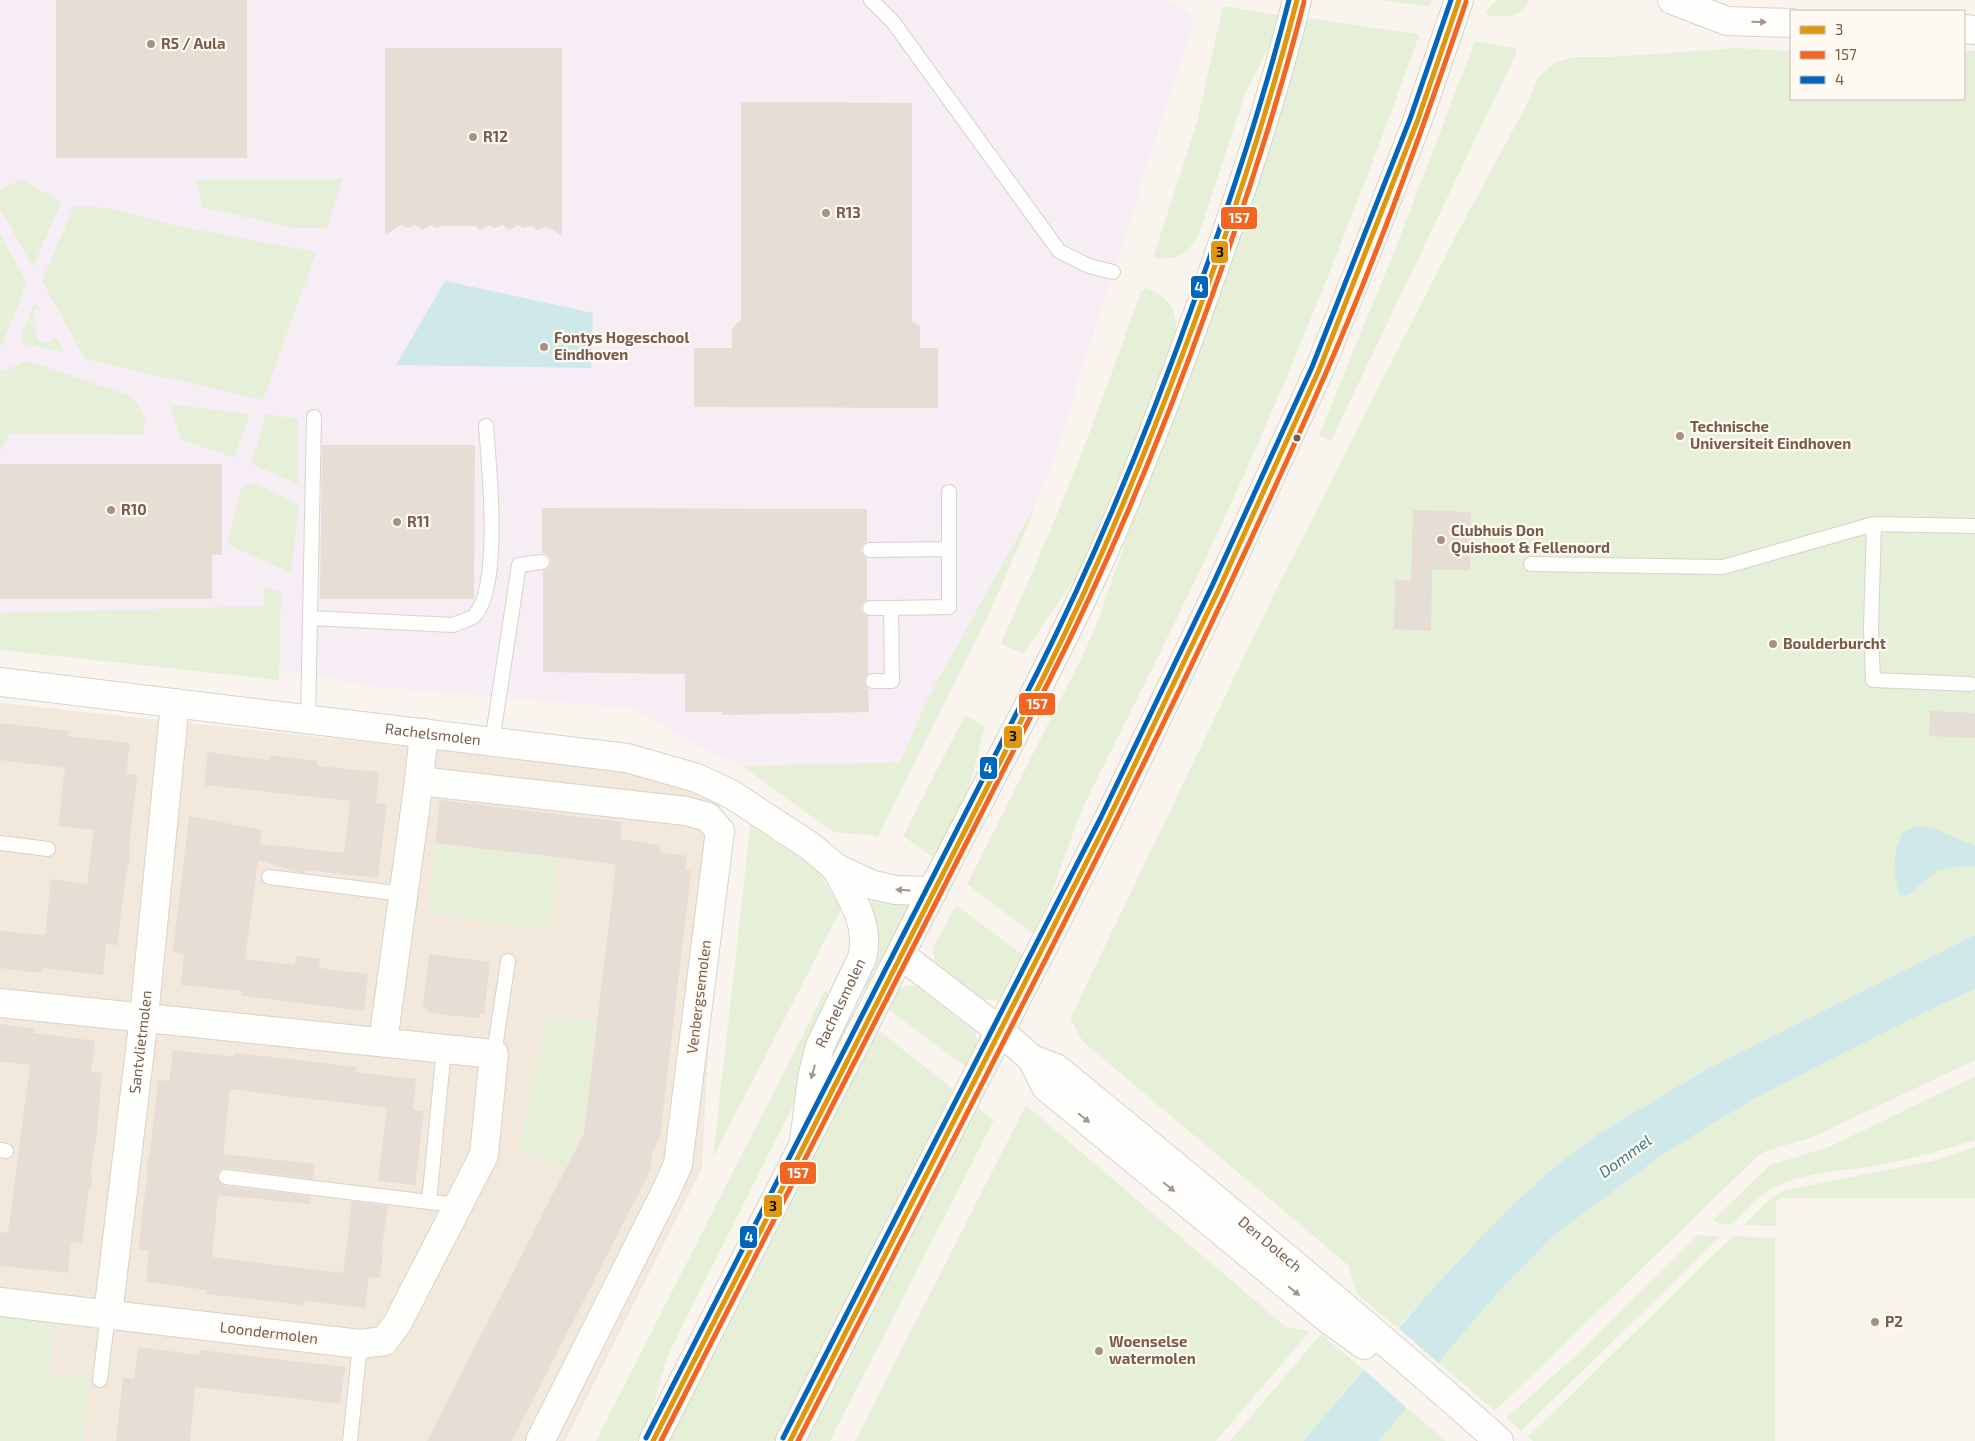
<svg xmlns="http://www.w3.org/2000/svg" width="1975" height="1441" font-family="'Exo 2',sans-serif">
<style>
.residential{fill:#f2e8dc}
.education{fill:#f6edf5}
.green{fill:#e6f0d9}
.water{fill:#cfe8ea}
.pier{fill:#f9f5ee}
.building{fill:#e6ddd5}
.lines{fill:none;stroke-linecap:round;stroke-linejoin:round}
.service-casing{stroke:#d8d2cc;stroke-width:16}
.minor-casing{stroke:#d8d2cc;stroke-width:30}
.tertiary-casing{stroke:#d8d2cc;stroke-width:30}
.secondary-casing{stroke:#d9d1ca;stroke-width:30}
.service{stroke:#fefefc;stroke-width:14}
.minor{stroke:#fefefc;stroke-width:28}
.tertiary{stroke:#fefefc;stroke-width:28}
.secondary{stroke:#fefefc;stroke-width:28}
.bus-1-casing{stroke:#fffaf1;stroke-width:9}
.bus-2-casing{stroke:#fffaf1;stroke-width:9}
.bus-3-casing{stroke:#fffaf1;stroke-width:9}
.bus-1{stroke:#de970f;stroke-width:5}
.bus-2{stroke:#f26522;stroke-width:5}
.bus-3{stroke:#0065bd;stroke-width:5}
.oneway{fill:#a8958a}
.poi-dot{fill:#a69285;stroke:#fffaf1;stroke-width:2}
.bus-dot{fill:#795c4c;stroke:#fffaf1;stroke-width:2}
.labels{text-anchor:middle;stroke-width:4.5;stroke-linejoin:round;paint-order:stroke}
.poi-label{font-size:15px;font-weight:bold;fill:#795c4c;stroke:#fffaf1;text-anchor:start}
.street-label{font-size:15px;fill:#795c4c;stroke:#fffaf1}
.water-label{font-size:16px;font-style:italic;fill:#427b86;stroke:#fffaf1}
.line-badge{stroke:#fffaf1;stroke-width:2}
.badge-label{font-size:14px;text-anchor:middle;font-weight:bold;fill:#fff}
.pale-badge-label{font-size:14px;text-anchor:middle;font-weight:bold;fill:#111}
</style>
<rect width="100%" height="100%" fill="#f9f5ee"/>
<!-- residential -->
<path class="residential" d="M0 703 722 780 702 1168 565 1441H0Z"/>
<!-- education -->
<path class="education" d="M0 0H1165L1178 6 1191 16 1192 26 1051 466 1033 509 930 694 900 762 742 766 701 747 633 708 371 686 310 674 0 644Z"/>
<!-- green -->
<path class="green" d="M1381 0H1432L1430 5 1428 7Z
M1497 0H1529C1521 19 1504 17 1487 15L1486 11Z
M1223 6 1279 15 1273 39 1246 91 1198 237C1187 254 1178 259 1157 259L1154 255 1197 122Z
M1308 18 1417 34 1419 36C1360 199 1297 361 1224 519 1182 611 1135 702 1090 793 1068 838 1057 889 1033 934L967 884 1085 651 1100 615 1306 20Z
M1475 41 1516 48V54L1331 441 1319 435 1398 242Z
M1738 48 1791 51V99H1964V51H1975V935L1707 1069 1600 1133 1552 1169 1504 1213 1397 1328 1356 1293 1348 1265 1083 1042 1070 1019 1278 586 1453 241 1527 104 1538 77 1556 62 1574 57H1610Z
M21 179 61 202 33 267 0 209V190Z
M343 179 326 228H292L202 207 197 180Z
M74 206 111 208 172 225 316 252 263 400 85 359 42 281Z
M0 234 27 283 0 349Z
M1147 288C1171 299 1179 312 1175 339L1146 415 1078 574 1023 654 1001 643C1054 526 1100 411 1141 290Z
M36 304 39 308 35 310 31 322C37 330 35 336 39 342L48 343 56 337 64 352 23 344 22 335 33 305Z
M28 361 133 397 146 420 143 435 9 433 0 452V372Z
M169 404 250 414 234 458 182 440Z
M266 414 298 419V484L251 464Z
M255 483 299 505 291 573 227 544 242 486Z
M1033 509 1032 516 992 607 878 836 833 832 742 766 900 762 930 694Z
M264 588 281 591 279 680 0 650V613L264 606Z
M965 715 985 726 967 796 934 858 903 836Z
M751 818 802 852 823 878 841 909 713 1158Z
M435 843 558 858 549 930 428 913Z
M873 898 885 902 912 904 867 991 858 985 867 910Z
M956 905 1023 955 1001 996 996 1000H984L935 962 933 953 934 946Z
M906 985 915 986 974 1030C982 1043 972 1055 966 1067L888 1009 897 992Z
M1975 989V1060L1828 1130 1807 1139 1766 1151 1759 1155 1495 1411 1440 1364 1452 1346 1495 1296 1554 1235 1661 1156 1710 1125 1765 1093 1921 1014Z
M825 991 834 998 791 1110 688 1314 667 1358 648 1423 639 1441H596Z
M846 1008 856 1015 820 1085Z
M547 1018 596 1019 582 1130 566 1166 518 1151Z
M877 1029 953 1089 776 1439 775 1441H668Z
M1975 1076V1140C1943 1150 1912 1159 1879 1165 1846 1171 1797 1172 1768 1191 1755 1200 1743 1214 1732 1225L1720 1224 1713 1220 1770 1165 1829 1147Z
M1026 1105 1286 1327 1310 1331 1216 1441H855Z
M976 1106 994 1120 830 1441H805Z
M1975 1147V1198H1782L1776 1201V1226L1744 1225 1771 1198 1786 1190 1933 1161Z
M1698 1235 1721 1236 1521 1431 1506 1418 1582 1350Z
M1733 1236 1775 1238V1441H1533L1528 1437Z
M0 1315 55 1321 49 1374 90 1379 83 1441H0Z
M1321 1334 1363 1369 1303 1441H1230Z
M1407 1408 1446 1441H1379Z"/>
<!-- water -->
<path class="water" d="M445 281 593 313 591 368 396 365Z
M1918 826 1935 829 1975 846V866L1955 867 1937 871 1908 895H1900C1892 873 1892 853 1903 832Z
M1975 935V989L1921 1014 1765 1093 1710 1125 1661 1156 1554 1235 1495 1296 1452 1346 1407 1408 1379 1441H1303L1427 1295 1504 1213 1552 1169 1600 1133 1707 1069Z"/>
<!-- pier -->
<path class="pier" d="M1396 1326 1442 1366 1409 1410 1361 1367Z"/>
<!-- building -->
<path class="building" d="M56 0H247V158H56Z
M385 48H562V236L546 226 537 230 531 226 524 228 517 225 510 230 502 225 495 228 488 225 480 230 475 226H443L437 228 430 225 423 230 415 225 408 228 401 225 385 235Z
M741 102 912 103V321L920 326V348H938V408L694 407V348H732V330L734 326 741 320Z
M322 445H475L474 599H320Z
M0 464H222V555H212V599H0Z
M542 508 867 509V542L863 545 861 550 863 555 867 558V600L863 603 861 608 863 613 868 616V674L864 681 868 688 869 712 722 715V712H685V674L543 672V571L548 569 551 561 549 556 542 553Z
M1413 510 1471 512 1470 570H1432L1431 631 1394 629 1395 580 1411 581Z
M1930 711 1975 713V738L1929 736Z
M0 723 69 731 68 736 130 743 126 774 137 775 129 847 130 859 126 874 117 945 106 944 103 975 42 968 41 973 0 968V931L45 935 51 879 87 884 94 830 58 826 65 768 0 760Z
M208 752 269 760 270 755 318 761V766L379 772 376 803 387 804 378 878 305 870 304 873 293 871 258 860 245 959 295 965 296 956 308 957 320 959 319 968 368 974 364 1011 241 996 242 991 181 985 184 953 173 952 189 816 262 830 260 844 344 853 350 801 204 785Z
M440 800 622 822 620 839 647 842V844L660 845V852L687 856 685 870 691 871 660 1138 652 1153 650 1171 512 1441H427L584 1133 616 864 435 843Z
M429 954 490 962 484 1015 479 1014V1018L446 1015 427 1012 428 1008H423Z
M0 1024 35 1029 34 1033 95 1041 91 1072 102 1073 97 1132 91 1170 92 1183 88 1194 82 1243 71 1242 68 1273 0 1266V1232L8 1233 30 1065 0 1062Z
M173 1050 234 1057 235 1053 307 1061 356 1067 355 1072 416 1079 413 1110 424 1111 415 1185 378 1181 387 1108 230 1089 223 1154 315 1164 313 1179 227 1168 219 1171 218 1180 224 1186 311 1196 310 1204 218 1195 212 1257 343 1273 352 1201 388 1206 381 1253 383 1254 380 1278 369 1277 365 1308 304 1301V1305L206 1294 207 1290 146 1282 149 1251 138 1249 147 1177 146 1166 150 1153 158 1080 169 1081Z
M138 1347 199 1355V1350L345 1367 340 1404 195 1387 190 1441H116L123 1377 134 1379Z"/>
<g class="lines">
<!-- service casing -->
<g class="service-casing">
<path id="service" d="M871 0 893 22 1059 251 1089 266 1113 272
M1874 524 1871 629 1873 680 1970 684
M870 550 949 549
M1531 564 1723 567 1874 524 1975 526
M870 608H891
M310 618 453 625C459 622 469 620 474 616 502 589 489 465 486 426
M873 681H892L891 608 949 607V492
M308 720 314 417
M492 742 519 565 542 562
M0 843 48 849
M269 877 403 894
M444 1049 429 1202 459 1205
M494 1054 508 961
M0 1150 6 1151
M226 1177 429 1202
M100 1380 108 1314
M350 1441 360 1344"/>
</g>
<!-- minor casing -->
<g class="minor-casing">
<g id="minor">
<path d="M1672 0 1727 21 1791 23"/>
<path d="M1964 29 1975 30"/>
<path d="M419 781 686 811 708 817 720 831 678 1164 667 1189 540 1441"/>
<path id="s1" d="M901 955 1000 1031 1032 1059 1056 1068C1205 1190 1355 1313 1499 1441"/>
<path d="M0 1003 494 1054 484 1155 397 1324 384 1341 360 1344 0 1302"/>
<path d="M383 1042 419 781 424 733"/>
<path d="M1032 1059 1046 1087 1328 1319 1364 1345"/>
<path id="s2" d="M108 1314 144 1017 175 703"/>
</g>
</g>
<!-- tertiary casing -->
<g class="tertiary-casing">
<g id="tertiary">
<path id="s3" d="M0 682 627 758 697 778 731 794 810 846 836 868 873 885 896 890 933 891"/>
<path id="s4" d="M804 1142 812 1078 820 1046 862 958C871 926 851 897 836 868"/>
</g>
</g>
<!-- secondary casing -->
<g class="secondary-casing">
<path id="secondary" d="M653 1441C746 1257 841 1073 934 888 982 794 1033 700 1079 605 1128 503 1169 395 1207 288 1241 193 1273 98 1297 0
M790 1441 1108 820 1219 589 1319 370 1362 263 1417 122 1459 0"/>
</g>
<!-- service -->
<use href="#service" class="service"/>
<!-- minor -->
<use href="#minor" class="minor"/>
<!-- tertiary -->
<use href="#tertiary" class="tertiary"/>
<!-- secondary -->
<use href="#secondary" class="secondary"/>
<!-- bus-1 casing -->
<g class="bus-1-casing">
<path id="bus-1" d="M653 1441 1044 676C1106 553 1157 426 1204 296 1239 199 1271 100 1297 0
M790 1441 1108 820 1219 589 1319 370 1417 122 1459 0"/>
</g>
<!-- bus-2 casing -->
<g class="bus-2-casing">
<path id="bus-2" d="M661 1441 1050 679C1112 556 1164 430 1210 301 1246 202 1278 103 1304 2
M798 1441C979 1088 1166 738 1325 375 1378 254 1423 128 1466 2"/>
</g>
<!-- bus-3 casing -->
<g class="bus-3-casing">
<path id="bus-3" d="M646 1438 1037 673C1099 549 1151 423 1197 293 1232 196 1264 99 1289 0
M783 1438 1101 817 1212 586 1312 367 1410 119 1451 0"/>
</g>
<!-- bus-1 -->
<use href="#bus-1" class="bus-1"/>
<!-- bus-2 -->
<use href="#bus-2" class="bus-2"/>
<!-- bus-3 -->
<use href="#bus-3" class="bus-3"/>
</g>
<!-- one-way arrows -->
<defs><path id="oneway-solid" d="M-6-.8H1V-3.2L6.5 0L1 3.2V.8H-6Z" transform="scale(1.25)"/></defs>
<g class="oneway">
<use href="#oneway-solid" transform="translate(1759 22) rotate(2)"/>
<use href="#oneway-solid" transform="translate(903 890) rotate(-176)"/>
<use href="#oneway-solid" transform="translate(813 1072) rotate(105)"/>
<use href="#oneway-solid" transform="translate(1084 1118) rotate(39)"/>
<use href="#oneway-solid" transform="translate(1169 1187) rotate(39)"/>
<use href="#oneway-solid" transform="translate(1294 1291) rotate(39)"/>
</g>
<!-- markers -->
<g class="poi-dot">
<circle cx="151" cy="44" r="5"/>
<circle cx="473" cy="137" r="5"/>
<circle cx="826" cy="213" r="5"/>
<circle cx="544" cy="347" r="5"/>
<circle cx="1680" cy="436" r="5"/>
<circle cx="111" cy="510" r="5"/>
<circle cx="397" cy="522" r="5"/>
<circle cx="1441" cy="540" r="5"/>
<circle cx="1773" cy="644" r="5"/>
<circle cx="1875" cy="1322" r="5"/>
<circle cx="1099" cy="1351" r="5"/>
</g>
<circle class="bus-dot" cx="1297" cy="438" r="4.5"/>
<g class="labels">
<!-- poi labels -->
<g class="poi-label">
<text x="161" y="49">R5 / Aula</text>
<text x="483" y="142">R12</text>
<text x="836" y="218">R13</text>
<text x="554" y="343">Fontys Hogeschool<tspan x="554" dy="17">Eindhoven</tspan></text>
<text x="1690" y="432">Technische<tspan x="1690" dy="17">Universiteit Eindhoven</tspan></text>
<text x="121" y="515">R10</text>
<text x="407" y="527">R11</text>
<text x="1451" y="536">Clubhuis Don<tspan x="1451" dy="17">Quishoot &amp; Fellenoord</tspan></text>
<text x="1783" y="649">Boulderburcht</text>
<text x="1885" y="1327">P2</text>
<text x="1109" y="1347">Woenselse<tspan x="1109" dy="17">watermolen</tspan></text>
</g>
<!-- street labels -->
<g class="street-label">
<text dy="5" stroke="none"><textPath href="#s3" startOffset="436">Rachelsmolen</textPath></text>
<text transform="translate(699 997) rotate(-83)" y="5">Venbergsemolen</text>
<text dy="5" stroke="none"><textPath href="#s4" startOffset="145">Rachelsmolen</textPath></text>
<text dy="5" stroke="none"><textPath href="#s2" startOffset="274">Santvlietmolen</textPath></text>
<text dy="5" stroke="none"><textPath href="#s1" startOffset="470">Den Dolech</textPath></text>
<text transform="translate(269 1333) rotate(7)" y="5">Loondermolen</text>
</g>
<!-- water labels -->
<g class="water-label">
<text transform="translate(1625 1156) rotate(-36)" y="6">Dommel</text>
</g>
</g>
<g class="line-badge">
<rect x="1220" y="206" width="38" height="24" rx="5" fill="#f26522"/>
<rect x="1210" y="240" width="19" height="24" rx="5" fill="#de970f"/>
<rect x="1190" y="275" width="19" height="24" rx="5" fill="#0065bd"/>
<rect x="1018" y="692" width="38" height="24" rx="5" fill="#f26522"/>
<rect x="1003" y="725" width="20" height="24" rx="5" fill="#de970f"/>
<rect x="979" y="756" width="19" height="24" rx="5" fill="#0065bd"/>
<rect x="779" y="1161" width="38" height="24" rx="5" fill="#f26522"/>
<rect x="763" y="1194" width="20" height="24" rx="5" fill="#de970f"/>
<rect x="739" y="1225" width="19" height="24" rx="5" fill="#0065bd"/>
</g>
<g class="badge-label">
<text x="1239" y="223">157</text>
<text x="1199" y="292">4</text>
<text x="1037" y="709">157</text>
<text x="988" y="773">4</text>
<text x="798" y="1178">157</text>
<text x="749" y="1242">4</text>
</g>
<g class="pale-badge-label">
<text x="1220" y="257">3</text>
<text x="1013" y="741">3</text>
<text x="773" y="1211">3</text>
</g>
<!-- legend -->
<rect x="1790" y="10" width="175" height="90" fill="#fffaf1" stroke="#c9bbaf"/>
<rect x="1800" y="26" width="25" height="8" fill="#de970f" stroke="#c9bbaf"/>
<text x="1835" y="35" font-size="15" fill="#795c4c">3</text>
<rect x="1800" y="51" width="25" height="8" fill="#f26522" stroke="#c9bbaf"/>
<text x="1835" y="60" font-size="15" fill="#795c4c">157</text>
<rect x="1800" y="76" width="25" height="8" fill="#0065bd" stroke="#c9bbaf"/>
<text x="1835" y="85" font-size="15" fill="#795c4c">4</text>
</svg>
